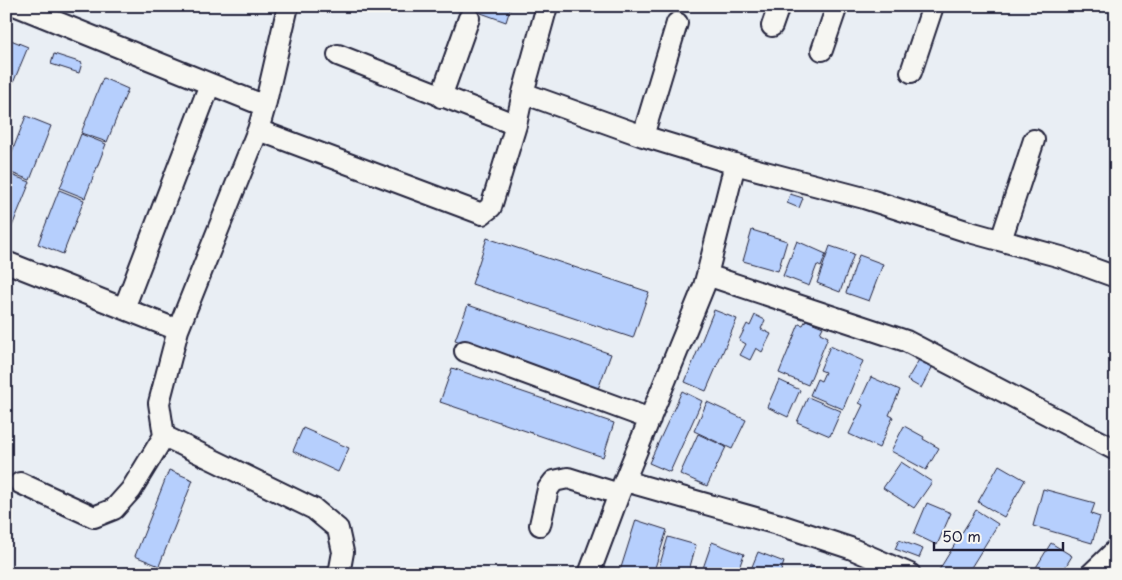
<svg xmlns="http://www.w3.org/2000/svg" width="1122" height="580" font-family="'Playpen Sans',sans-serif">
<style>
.building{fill:#b6cffd;stroke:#22223b}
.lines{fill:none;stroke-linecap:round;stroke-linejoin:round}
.minor-casing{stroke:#22223b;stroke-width:24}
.minor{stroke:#f6f6f2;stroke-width:20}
</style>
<rect width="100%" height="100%" fill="#e9eef4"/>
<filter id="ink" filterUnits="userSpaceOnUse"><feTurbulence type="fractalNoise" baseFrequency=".02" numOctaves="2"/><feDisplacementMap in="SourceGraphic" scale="10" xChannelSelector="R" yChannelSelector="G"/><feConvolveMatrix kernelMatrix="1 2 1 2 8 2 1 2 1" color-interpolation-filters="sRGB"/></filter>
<g filter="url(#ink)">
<!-- building -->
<path class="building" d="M66 6H82L80 12Z
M471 6H511L506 22 470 9Z
M6 38 28 47 6 100Z
M54 54 82 63 79 73 51 64Z
M103 78 128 89 107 142 81 133Z
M26 116 51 126 30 180 6 171V167Z
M81 134 106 144 85 198 60 188Z
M6 173 30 182 8 236 6 235Z
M59 190 84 200 63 254 38 244Z
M790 194 803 198 799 208 787 203Z
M752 230 787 241 778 271 743 261Z
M487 238 649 292 633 338 472 284Z
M797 241 826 254 821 267 817 265 809 286 783 276Z
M830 246 854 254 840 292 817 283Z
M859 255 883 264 869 301 846 293Z
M468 305 611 354 598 389 455 340Z
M714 310 737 319 706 391 685 382Z
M755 315 765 320 761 329 771 334 762 352 756 348 750 360 740 355 746 344 739 340 747 324 750 326Z
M806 320 823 327 820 333 828 337 808 385 779 373 799 324 803 325Z
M830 346 863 361 843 409 810 395 817 379 821 381 825 372 820 370Z
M920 358 933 366 921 388 907 380Z
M452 368 614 423 603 457 440 402Z
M871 377 900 390 889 415 893 417 879 448 849 434 863 405 859 403Z
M779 380 800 390 788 417 767 407Z
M682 391 702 401 670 472 649 463Z
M808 397 841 411 830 436 797 422Z
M707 402 746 420 732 449 694 431Z
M904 426 924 437 923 439 939 448 926 470 891 451Z
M303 428 349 448 338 472 293 451Z
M698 434 726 447 707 486 680 474Z
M901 462 932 482 914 508 883 488Z
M999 465 1025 480 1004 517 978 502Z
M169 470 193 480 159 566 135 556Z
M1043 489 1095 503 1091 514 1100 517 1092 543 1033 526Z
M927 503 951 513 937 545 914 534Z
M976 510 998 524 967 574H945L939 570Z
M636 520 667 530 653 574H619Z
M668 537 696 545 688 574H657Z
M899 540 923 549 919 558 895 549Z
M712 542 744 554 737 574H701Z
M1051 543 1072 556 1061 574H1032Z
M758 552 784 562 780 574H749Z
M810 565 827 574H805Z"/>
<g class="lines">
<!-- minor casing -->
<g class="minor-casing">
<path id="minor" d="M17 6 265 106 288 6
M547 6 523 93 643 136 735 164 864 198 966 231 1061 257 1116 277
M772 26 779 6
M822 50 837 6
M338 55 516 125
M911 72 933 6
M441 97 469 18
M265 106 258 130 178 330 159 403 164 436 314 509 338 529 343 552 339 574
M258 130 482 214 491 207 516 125 523 93
M643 136 677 23
M1001 240 1034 140
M6 262 178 330
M707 275 735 164
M123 308 128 298 210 84
M465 351 650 419
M625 481 777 524 850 548 910 574
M20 483 94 517 114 509 131 490 164 436
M540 525 548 489 554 481 568 478 619 494
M589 574 619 494 704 286 707 275 906 341 1116 450
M1091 574 1116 550"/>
</g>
<!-- minor -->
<use href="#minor" class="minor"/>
</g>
</g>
<!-- margin -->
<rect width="1122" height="580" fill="none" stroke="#f6f6f2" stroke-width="25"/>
<rect x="12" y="12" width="1097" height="555" fill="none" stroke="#22223b" stroke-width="2" filter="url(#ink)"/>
<!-- scale -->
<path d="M934 542v8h129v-8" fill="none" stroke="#22223b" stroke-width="2.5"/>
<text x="942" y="542" font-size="15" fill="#22223b" stroke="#f6f6f2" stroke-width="4" paint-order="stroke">50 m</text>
</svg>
